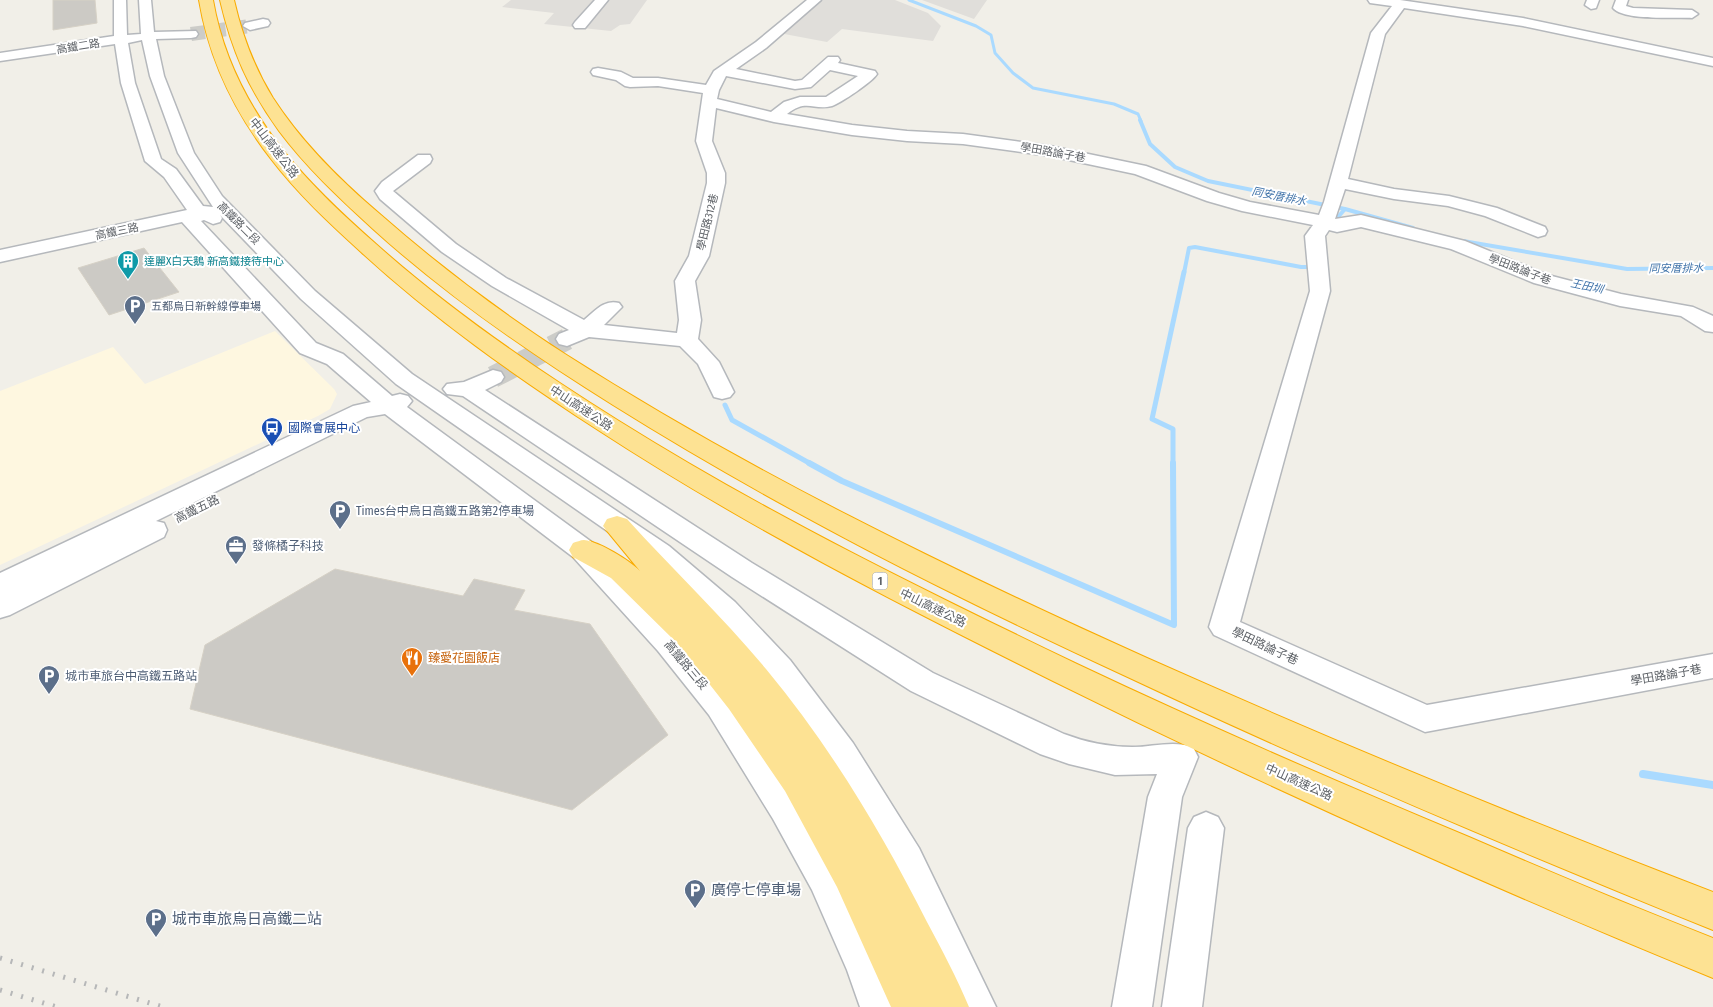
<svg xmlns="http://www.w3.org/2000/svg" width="1713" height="1007" font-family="'Fira Sans Condensed','Noto Sans TC',sans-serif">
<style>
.commercial{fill:#fef7e0}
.industrial{fill:#e0deda}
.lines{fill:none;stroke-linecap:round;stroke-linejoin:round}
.stream-far4{stroke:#aadaff;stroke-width:3}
.stream-far3{stroke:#aadaff;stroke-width:4}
.stream-far2{stroke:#aadaff;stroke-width:5}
.stream-far1{stroke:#aadaff;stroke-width:6}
.stream{stroke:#aadaff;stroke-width:8}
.building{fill:#cccac5;stroke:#d6d1c6}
.minor-tunnel-far1{stroke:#ccccc8;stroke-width:14;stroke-dasharray:14 7;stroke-linecap:butt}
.minor-tunnel{stroke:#ccccc8;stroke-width:22;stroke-dasharray:22 11;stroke-linecap:butt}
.minor-casing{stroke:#b5b8bc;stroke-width:3}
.highway-casing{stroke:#f9ab00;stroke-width:2}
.minor{fill:#fff;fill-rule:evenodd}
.highway{fill:#fde293;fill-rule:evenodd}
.rail{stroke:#b6b7b8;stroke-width:5;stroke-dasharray:2 9;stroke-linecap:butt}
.labels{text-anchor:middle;stroke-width:4;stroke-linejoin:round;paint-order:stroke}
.far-street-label{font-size:11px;fill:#5f6368;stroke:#fff}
.far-water-label{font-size:11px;font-style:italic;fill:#4174aa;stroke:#fff}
.far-culture-label{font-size:11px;fill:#0d838f;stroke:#fff;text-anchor:start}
.far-service-label{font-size:11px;fill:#4e5e75;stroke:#fff;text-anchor:start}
.shield{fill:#fff;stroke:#8f9295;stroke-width:1}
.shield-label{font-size:11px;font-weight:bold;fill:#5f6368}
.street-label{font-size:12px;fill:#5f6368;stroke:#fff}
.transit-label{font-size:12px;fill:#164399;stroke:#fff;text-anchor:start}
.service-label{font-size:12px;fill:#4e5e75;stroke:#fff;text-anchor:start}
.food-label{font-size:12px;fill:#c56008;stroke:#fff;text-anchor:start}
.near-service-label{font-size:15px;fill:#4e5e75;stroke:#fff;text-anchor:start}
</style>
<rect width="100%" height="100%" fill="#f1efe8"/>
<!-- commercial -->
<path class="commercial" d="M275 331 334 389 337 394 330 409 318 416 0 565V391L113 347 145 384Z"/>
<!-- industrial -->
<path class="industrial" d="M511 0H647L630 24 620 25 611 31 544 24 554 13 502 7Z
M817 0H895L928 13 941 26 933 41 842 29 827 42 779 33Z
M922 0H987L974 19Z"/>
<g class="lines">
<!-- stream-far4 -->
<path class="stream-far4" d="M909 0 976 26 991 35 995 53 1013 73 1033 88 1114 104 1138 114 1141 121"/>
<!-- stream-far3 -->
<path class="stream-far3" d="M1140 120 1150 144 1175 167 1208 181 1345 209 1413 228
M1331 225 1345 209
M1463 241 1627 269 1713 268
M1184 273 1189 248 1195 247 1301 267H1314"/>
<!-- stream-far2 -->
<path class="stream-far2" d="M725 405 732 420 811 464
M1173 464V429L1152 419 1184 272"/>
<!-- stream-far1 -->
<path class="stream-far1" d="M809 463 842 481 1174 625 1173 463"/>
<!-- stream -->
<path class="stream" d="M1643 774 1713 785"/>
</g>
<!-- building -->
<path class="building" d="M53 0H95L97 23 53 30Z
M144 248 179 292 109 315 78 268Z
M335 569 463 596 474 579 525 590 514 610 590 624 668 735 572 810 190 709 205 645Z"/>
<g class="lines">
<!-- minor-tunnel-far1 -->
<path class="minor-tunnel-far1" d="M191 34 250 26"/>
<!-- minor-tunnel -->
<path class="minor-tunnel" d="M493 377 567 339"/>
<!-- minor casing -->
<g class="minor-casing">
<path id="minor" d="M114 0H126L127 35 141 34 139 0H151L154 32 196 31 198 34 196 37 191 38 156 39 164 76 194 153 222 196 315 291 412 374 669 546 735 602 790 660 853 743 919 848 996 1007H955L893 872 829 763 768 678 715 618 649 560 396 384 301 299 220 215 222 218 220 222 213 224 204 220 201 221 316 343 343 354 392 396 400 394 408 396 412 401 407 407 593 543 680 635 731 697 797 797 838 866 879 952 900 1007H860L847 970 812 890 773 819 709 715 658 651 573 557 385 414 367 417 156 521 164 523 167 530 164 537 10 615 0 618V573L353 406 371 402 327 364 300 353 182 222 0 262V250L187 210 164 177 145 161 121 83 115 44 0 61V53L114 36ZM142 40 150 76 178 153 213 207 203 206 176 169 161 159 135 83 128 43Z
M595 0H608L585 28H575L573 25 575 22Z
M807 0H821L766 48 736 69 795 81 802 80 828 57H838L840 60 838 63 875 71 877 74C872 82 841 103 832 106 813 111 807 98 787 114L852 125 907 131 963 134 1050 146 1146 166 1219 193 1250 202 1319 215 1324 202 1371 33 1392 6 1370 3 1368 0H1400L1523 18 1713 58V66L1523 26 1404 8 1385 34 1348 179 1394 189 1449 196 1497 208 1545 227 1547 231 1545 235 1538 237 1485 216 1448 206 1394 199 1345 189 1335 219 1361 215 1465 241 1548 275 1621 294 1693 307 1713 316V332L1705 331 1681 316 1620 306 1534 283 1451 249 1361 227 1337 232 1329 230 1325 236 1330 291 1240 622 1427 705 1713 654V678L1425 732 1214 635 1209 627 1310 291 1305 236 1313 225 1242 211 1207 201 1135 174 1050 156 963 144 907 141 852 135 774 122 716 108 712 141 725 173V183L709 256 695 281 701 320 698 339 719 362 734 392 730 397 722 399 714 397 698 364 680 346 589 337 567 346 559 344 556 339 559 334 569 330 492 286 442 252 380 199 375 191 382 182 418 155H430L432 159 430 163 393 191 456 244 506 278 584 320C595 311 604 299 619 303L622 307 604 325 677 333 679 320 675 281 689 256 707 183V173L696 141 703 93 658 86 630 87 625 86 616 80 593 75 591 72 593 69 598 68 621 72 633 78H658L706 85 714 71 756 42ZM830 70 858 76 826 97H800L784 102 771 112 717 99 719 90 726 76 795 89 811 87Z
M1587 0H1599L1596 8 1591 9 1585 5Z
M1616 0H1628L1626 6 1633 8 1692 10 1698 14 1692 18C1674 17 1624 21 1613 8Z
M263 19 268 20 270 23 268 26 250 30 243 26 245 23Z
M493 370 501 372 504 377 501 382 485 390 752 563 933 673 1064 734C1085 742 1108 747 1132 747 1152 747 1173 740 1193 747L1198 757 1182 797 1152 1007H1112L1148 797 1157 774 1115 775 1069 764 1040 754 911 691 732 577 463 396 447 394 443 389 447 384 464 382Z
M1206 812 1218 817 1224 828 1202 1007H1162L1188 828 1194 817Z"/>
</g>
<!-- highway casing -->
<g class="highway-casing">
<path id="highway" d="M199 0H213C223 58 249 108 286 154 313 187 344 216 376 244 451 311 534 368 619 421 766 513 921 589 1077 664 1206 725 1337 782 1469 837 1550 872 1631 906 1713 938V978C1490 887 1269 788 1053 681 898 604 744 525 598 430 515 376 434 319 361 252 329 223 297 193 271 159 234 111 209 60 199 0Z
M220 0H234C242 35 254 67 273 98 302 143 341 181 381 215 439 266 500 312 565 354 750 472 947 568 1147 658 1333 741 1522 819 1713 892V930C1517 851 1323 769 1132 679 954 597 779 509 613 405 528 352 447 296 373 229 339 198 306 167 279 131 248 88 232 51 220 0Z
M617 516 627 519C673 570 723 617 766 669 830 746 882 833 927 922 942 950 957 978 969 1007H891L837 887 785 791 729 709 678 644 611 578 573 557 569 550 573 543C576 542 581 540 584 540 600 542 629 560 640 571L603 526 607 519Z"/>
</g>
<!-- minor -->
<use href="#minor" class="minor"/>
<!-- highway -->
<use href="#highway" class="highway"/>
<!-- rail -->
<path class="rail" d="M0 958 163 1007
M0 990 57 1007"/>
</g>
<!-- icons -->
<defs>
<g id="building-pin" transform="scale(1.125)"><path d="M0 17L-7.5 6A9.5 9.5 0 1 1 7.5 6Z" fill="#0f9aa8" stroke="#fff"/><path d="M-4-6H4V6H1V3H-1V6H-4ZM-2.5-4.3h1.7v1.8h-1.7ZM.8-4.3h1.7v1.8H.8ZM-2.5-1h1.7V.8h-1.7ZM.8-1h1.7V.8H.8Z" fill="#fff"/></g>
<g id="parking-pin" transform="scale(1.125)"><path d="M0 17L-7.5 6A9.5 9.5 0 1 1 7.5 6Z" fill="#5c6f8a" stroke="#fff"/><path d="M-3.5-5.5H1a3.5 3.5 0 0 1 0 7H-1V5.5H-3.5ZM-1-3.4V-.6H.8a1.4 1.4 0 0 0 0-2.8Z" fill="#fff"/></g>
<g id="bus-pin" transform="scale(1.125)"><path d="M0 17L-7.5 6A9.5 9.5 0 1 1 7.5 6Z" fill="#1a4fb4" stroke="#fff"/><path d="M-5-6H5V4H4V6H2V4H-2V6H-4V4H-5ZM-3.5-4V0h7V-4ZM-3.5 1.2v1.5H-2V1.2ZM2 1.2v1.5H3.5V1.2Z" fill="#fff"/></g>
<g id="office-pin" transform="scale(1.125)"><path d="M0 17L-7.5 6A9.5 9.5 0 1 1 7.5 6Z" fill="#5c6f8a" stroke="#fff"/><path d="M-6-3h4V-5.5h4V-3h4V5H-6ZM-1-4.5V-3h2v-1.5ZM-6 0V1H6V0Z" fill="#fff"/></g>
<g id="restaurant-pin" transform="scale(1.125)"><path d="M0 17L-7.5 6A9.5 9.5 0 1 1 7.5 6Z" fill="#e8710a" stroke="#fff"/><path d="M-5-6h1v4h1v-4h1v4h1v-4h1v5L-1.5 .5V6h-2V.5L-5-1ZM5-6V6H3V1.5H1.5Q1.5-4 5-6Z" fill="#fff"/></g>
</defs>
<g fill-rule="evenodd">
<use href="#building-pin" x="128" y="261"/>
<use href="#parking-pin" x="135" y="306"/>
<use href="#bus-pin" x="272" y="428"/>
<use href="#parking-pin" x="340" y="511"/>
<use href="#office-pin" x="236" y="546"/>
<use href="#restaurant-pin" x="412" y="658"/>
<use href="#parking-pin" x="49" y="676"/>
<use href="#parking-pin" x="695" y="890"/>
<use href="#parking-pin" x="156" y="919"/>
</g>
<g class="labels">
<!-- far-street labels -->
<g class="far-street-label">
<text transform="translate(78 46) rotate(-9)" y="4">高鐵二路</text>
<text transform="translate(1053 152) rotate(10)" y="4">學田路論子巷</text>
<text transform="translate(707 222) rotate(-76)" y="4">學田路312巷</text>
<text transform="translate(239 223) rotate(45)" y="4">高鐵路二段</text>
<text transform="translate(117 231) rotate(-12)" y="4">高鐵三路</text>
<text transform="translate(1520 269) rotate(21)" y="4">學田路論子巷</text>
</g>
<!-- far-water labels -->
<g class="far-water-label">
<text transform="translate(1279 196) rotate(11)" y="4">同安厝排水</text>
<text transform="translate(1676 268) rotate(-1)" y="4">同安厝排水</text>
<text transform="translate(1587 286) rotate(12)" y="4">王田圳</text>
</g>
<!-- far-culture labels -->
<g class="far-culture-label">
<text x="144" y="265">達麗X白天鵝 新高鐵接待中心</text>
</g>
<!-- far-service labels -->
<g class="far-service-label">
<text x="151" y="310">五都烏日新幹線停車場</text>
</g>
<!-- shield labels -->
<rect class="shield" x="872.5" y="572.5" width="15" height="17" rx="4"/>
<g class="shield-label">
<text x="880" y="585">1</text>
</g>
<!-- street labels -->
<g class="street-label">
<text transform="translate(274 148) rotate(52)" y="4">中山高速公路</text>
<text transform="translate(581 408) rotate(33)" y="4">中山高速公路</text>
<text transform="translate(197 509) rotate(-26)" y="4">高鐵五路</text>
<text transform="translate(933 608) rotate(26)" y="4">中山高速公路</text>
<text transform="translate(1265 646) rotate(25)" y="4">學田路論子巷</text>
<text transform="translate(686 665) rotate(50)" y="4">高鐵路三段</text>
<text transform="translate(1666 675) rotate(-10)" y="4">學田路論子巷</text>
<text transform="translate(1299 782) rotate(24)" y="4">中山高速公路</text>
</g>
<!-- transit labels -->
<g class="transit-label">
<text x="288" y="432">國際會展中心</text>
</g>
<!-- service labels -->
<g class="service-label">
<text x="356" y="515">Times台中烏日高鐵五路第2停車場</text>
<text x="252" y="550">發條橘子科技</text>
<text x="65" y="680">城市車旅台中高鐵五路站</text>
</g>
<!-- food labels -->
<g class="food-label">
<text x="428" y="662">臻愛花園飯店</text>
</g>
<!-- near-service labels -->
<g class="near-service-label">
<text x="711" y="895">廣停七停車場</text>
<text x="172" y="924">城市車旅烏日高鐵二站</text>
</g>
</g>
</svg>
